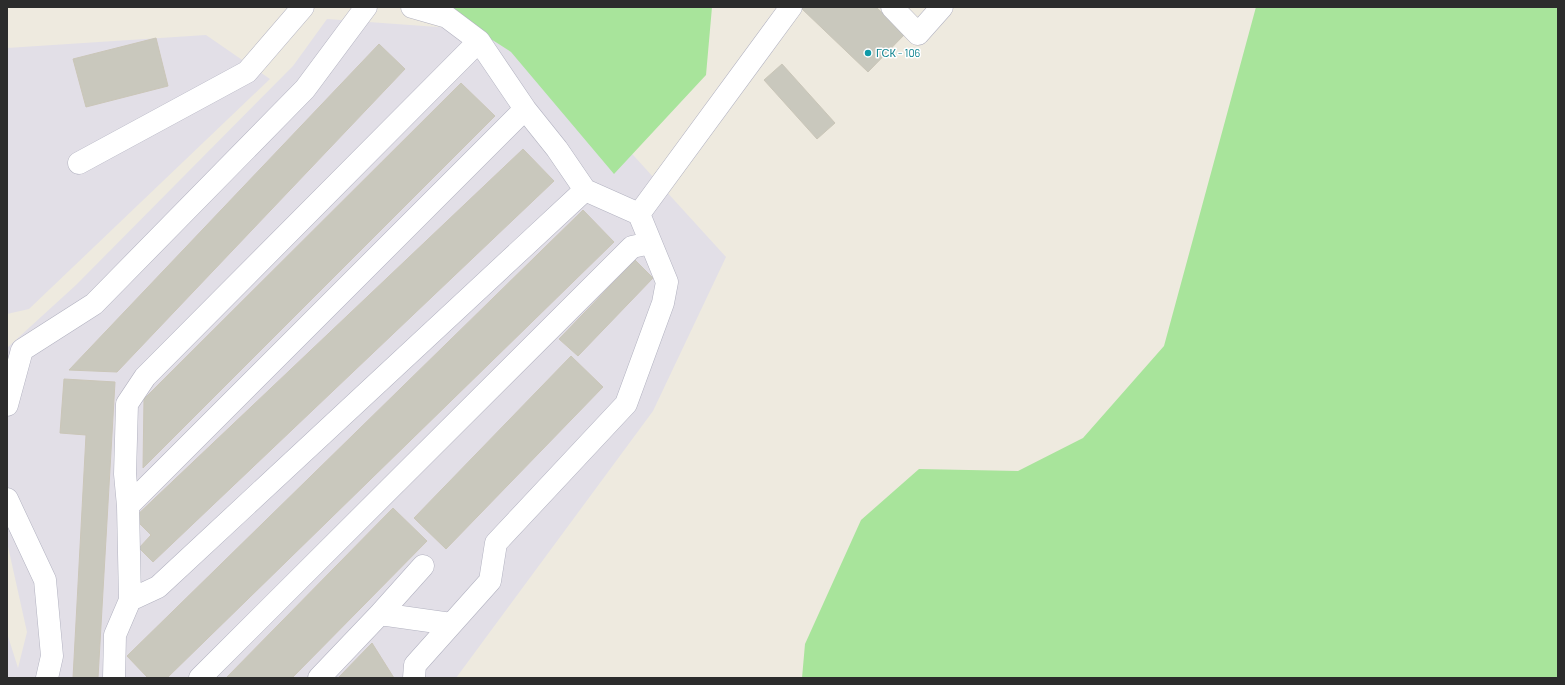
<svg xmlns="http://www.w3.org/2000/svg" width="1565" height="685" font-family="Barlow,sans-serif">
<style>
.industrial{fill:#e2dfe7}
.green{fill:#a8e49b}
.building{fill:#c9c8bd;stroke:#cac6b8}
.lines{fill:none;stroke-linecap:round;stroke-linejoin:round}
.minor-casing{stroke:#b2b2c0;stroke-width:23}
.minor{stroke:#fff;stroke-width:22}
.culture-dot{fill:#0f9aa8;stroke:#fff;stroke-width:1.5}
.labels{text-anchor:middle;stroke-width:3;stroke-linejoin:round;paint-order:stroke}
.culture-label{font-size:11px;fill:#0d838f;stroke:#fff;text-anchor:start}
</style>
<rect width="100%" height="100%" fill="#eeeadf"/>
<!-- industrial -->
<path class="industrial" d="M327 19 522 33 726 257 653 411 456 678H15L16 676 13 678H7V633L18 668 27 632 7 542V348L76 285 293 66Z
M206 35 270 79 29 309 7 314V48Z"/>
<!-- green -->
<path class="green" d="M441 7H712L706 75 614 174 511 52Z
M1256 7H1558V678H802L805 644 861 520 919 469 1018 471 1083 438 1164 346Z"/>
<!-- building -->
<path class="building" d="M802 7H876L905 34 868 72 801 8Z
M156 38 168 86 86 107 73 59Z
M379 44 405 69 117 372 69 370Z
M782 64 835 123 817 139 764 80Z
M461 83 495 116 143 468 144 399Z
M523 149 554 181 153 562 139 548 151 535 134 518Z
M583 210 614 242 167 678H148L127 656Z
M635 260 653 278 578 356 559 339Z
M571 356 603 387 446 549 414 518Z
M64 379 115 382 98 678H73L86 435 60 433Z
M393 508 427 541 292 678H226Z
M372 643 394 678H338Z"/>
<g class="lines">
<!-- minor casing -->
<g class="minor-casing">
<path id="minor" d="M412 7 447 17 479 41 525 109 557 149 585 190 639 214 667 282 663 303 626 404 496 543 490 581 415 665 414 678
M892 7 918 34 942 7
M79 163 247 72 303 7
M639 214 791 7
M7 405 22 350 94 304 305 89 366 7
M7 499 45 580 52 656 47 678
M128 506 125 474 127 404 145 377 479 41
M130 600 128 506 525 109
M380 614 451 624
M114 678 115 635 130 600 158 587 585 190
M200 678 632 247 650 243
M319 678 380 614 423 566"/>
</g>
<!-- minor -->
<use href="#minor" class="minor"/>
</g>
<!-- markers -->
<circle class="culture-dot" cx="868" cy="53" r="4"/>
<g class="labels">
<!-- culture labels -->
<g class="culture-label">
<text x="876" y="57">ГСК - 106</text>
</g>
</g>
<!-- border -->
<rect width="1565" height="685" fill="none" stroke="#2c2c2c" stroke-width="16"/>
</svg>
